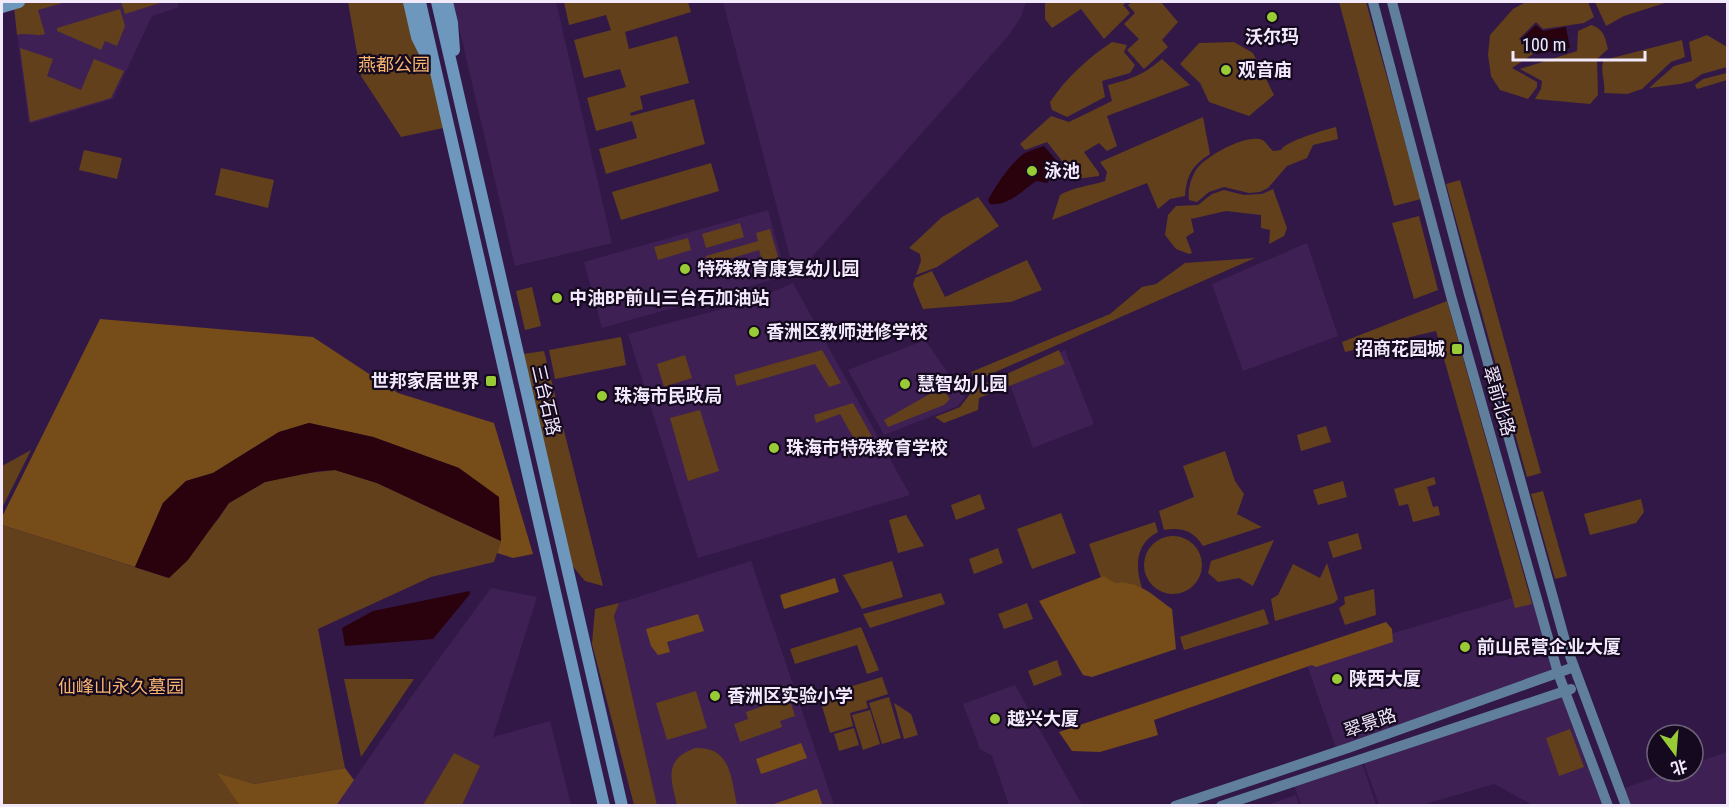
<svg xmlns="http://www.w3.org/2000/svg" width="1729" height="807" font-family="'Roboto Condensed','Noto Sans SC',sans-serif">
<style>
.built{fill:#3e2055}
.green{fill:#61401b}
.forest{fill:#764c19}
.water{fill:#29020d}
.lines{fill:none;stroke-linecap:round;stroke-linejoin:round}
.secondary{stroke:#5f7f9c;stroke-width:10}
.primary{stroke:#6d97bd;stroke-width:12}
.poi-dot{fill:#98cb36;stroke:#14091e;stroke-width:2}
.labels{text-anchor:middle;stroke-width:4.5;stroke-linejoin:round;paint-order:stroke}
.poi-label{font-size:18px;font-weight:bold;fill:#f2e9fc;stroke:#14091e;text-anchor:start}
.park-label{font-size:18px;fill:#f7b56f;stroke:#14091e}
.street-label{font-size:18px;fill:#f2e9fc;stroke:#14091e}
</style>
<rect width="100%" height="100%" fill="#321847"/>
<!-- built -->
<path class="built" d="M20 2H177L179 7 152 16 113 99 29 124 13 4Z
M453 2H556L612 243 515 266Z
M723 2H1026L1021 17 1009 35 795 276Z
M768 210 786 276 602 328 584 262Z
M1307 243 1338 336 1243 371 1212 284Z
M793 283 910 495 698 558 628 334 752 301Z
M925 340 965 397 958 406 884 435 848 370Z
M1065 350 1094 424 1033 448 1007 376Z
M751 561 834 805H657L614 615 619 603Z
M491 588 537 597 493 737 550 721 571 805 336 806 411 697Z
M1533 592 1555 672 1336 748 1305 659Z
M1015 685 1082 805H1009L992 756 980 749 963 704Z
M1562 697 1602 805H1533L1494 784 1422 805H1379L1364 763Z
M1727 752V805H1628L1622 789 1673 771H1693V764Z
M1362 763 1376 805H1301L1294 785Z
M1296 795 1299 805H1267Z"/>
<!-- green -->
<path class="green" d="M25 2H66L38 10 45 34C35 37 28 32 17 35L14 5Z
M121 2H163L125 14Z
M348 2H408L437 77 448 127 401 137 361 76Z
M564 2H688L691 12 625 32 629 49 677 36 689 83 640 96 643 109 630 113 631 116 694 99 705 144 606 174 599 149 637 138 632 121 596 131 587 98 626 87 620 69 584 78 574 40 611 30 606 15 569 25Z
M1045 2H1127L1123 5 1130 13 1104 39 1081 9 1052 28 1045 19Z
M1132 2H1161L1178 22 1162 40 1168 47 1144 69 1127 50 1139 39 1124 24 1135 13 1128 5Z
M1339 2H1366L1421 199 1394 206Z
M1526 2H1588L1594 17 1584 23 1543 29 1536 22 1519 39 1533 54 1512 68 1537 82V87L1528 99 1500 90 1491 76 1488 55 1490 35 1513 9Z
M1595 2H1668L1624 16 1606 26Z
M120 9 125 26 117 46 105 41 101 50 57 31V28Z
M1591 25C1604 29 1605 37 1608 49L1597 59 1598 95 1590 104 1535 99 1541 89 1542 81 1520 69 1577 51 1578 31Z
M1707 35 1727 47V67L1702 74 1692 81 1680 84 1649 88 1674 66 1692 61 1689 42Z
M1682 40 1685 57 1671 62 1642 89 1627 94 1604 93C1606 82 1599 70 1604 60Z
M1112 42 1127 45 1124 52 1135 65 1130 73 1102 81 1105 97 1067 117 1052 110 1050 102C1067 77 1088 58 1112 42Z
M1234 42 1253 53 1274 95 1249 116 1209 102 1200 83 1180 64 1199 43Z
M20 48 53 59 47 76 81 90 94 59 124 71 111 98 30 122Z
M1162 59 1190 85 1107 116 1117 146 1107 151 1099 143 1084 152 1099 173V176L1076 179 1047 142 1025 150 1020 144 1051 116 1069 122 1112 101 1108 85C1132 79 1143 75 1162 59Z
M1727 73V80L1697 89 1695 85 1703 79Z
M1203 117 1210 154C1192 166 1187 174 1185 196L1170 199 1158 209 1147 183 1052 220 1060 195C1074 187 1089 186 1105 181L1107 172 1100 162Z
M1336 127 1338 139 1313 145 1307 158 1287 166 1268 188 1260 192 1249 193 1224 187 1209 192 1197 202 1189 200C1187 189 1192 173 1200 165 1211 154 1243 136 1259 139 1266 140 1268 147 1273 151L1281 150C1286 141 1324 130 1336 127Z
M84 150 122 158 117 179 79 170Z
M711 163 719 191 621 220 612 192Z
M221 168 274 180 268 208 215 195Z
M1460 180 1541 473 1527 477 1446 184Z
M1273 189 1287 228 1284 236 1269 244 1270 230 1261 228V215L1226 211 1191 219 1194 232 1186 237 1192 253 1189 254 1176 249 1165 235 1168 215 1176 206 1198 205 1212 194 1224 190 1244 195 1262 194Z
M978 197 999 226 937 267 916 275 921 261 920 254 909 248 942 217Z
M1419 216 1438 290 1414 299 1392 223Z
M740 223 744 237 706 248 702 234Z
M770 229 782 271 771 274 767 260 762 261 759 250 709 265 706 256 758 241 756 233Z
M688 238 691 250 658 260 654 247Z
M1255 258 975 381 971 372 1110 314 1142 287 1156 284 1185 263Z
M1027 260 1042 290 1011 302 923 309 913 285 915 278 932 271 945 297Z
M532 287 541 326 525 330 516 291Z
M1447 301 1532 604 1515 608 1436 331 1345 352 1342 342Z
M621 337 626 365 555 379 549 350Z
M822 350 841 383 829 387 815 364 737 386 734 375Z
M1059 350 1065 364 979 398 978 410 944 423 935 417 960 407 974 389Z
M544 351 603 586 585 581 570 563 523 354Z
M685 355 692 378 664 387 657 364Z
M942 387 950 399 944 405 888 427 884 420Z
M853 403 878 447 851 455 840 454 857 444 840 414 816 423 814 415Z
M700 410 719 471 688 481 670 418Z
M1326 426 1331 442 1301 451 1297 435Z
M31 450 2 508V466Z
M1225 451 1235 481 1244 494 1237 514 1262 527 1203 546C1193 530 1181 527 1164 530L1159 511 1194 497 1183 466Z
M335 470 377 483 501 541 494 562 431 577 318 629 345 768 254 784 218 774 239 805 2 806V525L169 578 219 518 229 503 265 482 301 474Z
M1434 477 1436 484 1427 487 1433 507 1438 506 1440 515 1413 522 1408 504 1399 506 1394 489Z
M1343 481 1347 497 1318 505 1313 490Z
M1543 491 1567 576 1555 579 1531 494Z
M980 494 985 509 956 520 951 505Z
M1641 499 1644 512 1636 523 1590 535 1584 514Z
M1061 513 1076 553 1032 569 1017 529Z
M906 515 924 546 898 553 889 520Z
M1155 522 1158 532C1135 544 1135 566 1142 588 1127 582 1118 586 1104 577L1101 578 1089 544Z
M1358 533 1362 549 1333 558 1328 542Z
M1144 565a29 29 0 1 1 58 0a29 29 0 1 1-58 0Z
M1274 540 1253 586 1239 578 1218 582 1208 573 1211 561Z
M998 548 1003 563 974 574 969 559Z
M892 561 903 597 862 609 843 575Z
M1327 563 1338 599 1334 603 1275 621 1271 599 1278 595 1293 564 1320 578Z
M1374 589 1376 615 1345 625 1339 608 1345 604 1344 597Z
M941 593 945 604 870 628 863 614Z
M619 603 614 616 657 805H634L592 644 595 609Z
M1027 603 1033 619 1004 629 998 614Z
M1264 609 1269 624 1184 650 1180 637Z
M861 627 879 670 867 674 857 645 795 664 790 649Z
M1057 660 1062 675 1034 686 1028 671Z
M882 677 888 694 866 701 868 708 850 713 853 726 830 733 819 696Z
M344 679H414L361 757Z
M696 691 707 728 667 740 656 703Z
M789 697 795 716 780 721 782 727 740 742 734 724 748 719 746 712Z
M889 697 901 738 882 744 869 703Z
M894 703 911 714 918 735 904 739Z
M870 710 880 744 863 750 852 715Z
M854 728 859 745 839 751 834 734Z
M1570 729 1584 767 1559 776 1546 738Z
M695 748C731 746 731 778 737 805H677C671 779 663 760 695 748Z
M454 753 480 766 462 805H423Z"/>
<!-- forest -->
<path class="forest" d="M100 319 313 337 398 393 494 423 533 554 513 558 497 553 501 541 459 468 373 437 309 423 279 432 213 473 186 481 163 503 135 567 2 525V517Z
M1104 576C1120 587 1116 580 1131 584 1146 587 1159 600 1172 609L1176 649 1092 677 1083 675 1039 601Z
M835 578 839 592 784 609 780 595Z
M698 614 704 631 667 642 670 652 658 655 651 646 646 629Z
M1386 622 1392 629 1393 642 1316 667 1312 665 1154 720 1158 735 1100 752 1072 751 1059 732Z
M801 743 807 758 761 774 756 759Z
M345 768 354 780 336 806 239 805 217 773 254 784Z
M817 789 822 804 772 805H771Z"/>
<!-- water -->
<path class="water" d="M1536 25 1543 31 1566 27 1570 48 1536 54 1521 39Z
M1044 146 1061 166 1047 183 1036 181C1022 191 1008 206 990 204L988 200C995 187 1012 161 1025 153 1031 150 1038 148 1044 146Z
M309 423 373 437 459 468 499 497 501 541 377 483 335 470 319 471 265 482 229 503 188 560 169 578 135 567 163 503 186 481 213 473 279 432Z
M470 591V594L433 639 345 646 342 628 373 611Z"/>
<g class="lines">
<!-- secondary -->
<path class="secondary" d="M1373 2 1451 296 1558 673 1608 806
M1392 2 1468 291 1567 648 1626 806
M1175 806 1348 748 1574 667
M1221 806 1571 689"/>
<!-- primary -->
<path class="primary" d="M409 2 417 37 427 57
M420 2 604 806
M437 2 622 806
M447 2 452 23 454 50
M2 7 19 2"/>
</g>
<!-- markers -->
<g class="poi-dot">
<circle cx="1272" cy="17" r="6"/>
<circle cx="1226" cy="70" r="6"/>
<circle cx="1032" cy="171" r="6"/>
<circle cx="685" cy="269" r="6"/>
<circle cx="557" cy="298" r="6"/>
<circle cx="754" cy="332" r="6"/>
<rect x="1451" y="343" width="12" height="12" rx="3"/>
<rect x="485" y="375" width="12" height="12" rx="3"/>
<circle cx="905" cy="384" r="6"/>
<circle cx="602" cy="396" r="6"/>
<circle cx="774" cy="448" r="6"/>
<circle cx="1465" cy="647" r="6"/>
<circle cx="1337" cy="679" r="6"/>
<circle cx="715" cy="696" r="6"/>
<circle cx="995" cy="719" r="6"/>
</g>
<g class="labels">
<!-- poi labels -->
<g class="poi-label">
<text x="1272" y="43" text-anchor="middle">沃尔玛</text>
<text x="1238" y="76">观音庙</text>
<text x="1044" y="177">泳池</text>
<text x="697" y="275">特殊教育康复幼儿园</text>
<text x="569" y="304">中油BP前山三台石加油站</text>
<text x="766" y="338">香洲区教师进修学校</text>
<text x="1445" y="355" text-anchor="end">招商花园城</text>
<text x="479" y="387" text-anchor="end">世邦家居世界</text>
<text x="917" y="390">慧智幼儿园</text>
<text x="614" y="402">珠海市民政局</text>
<text x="786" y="454">珠海市特殊教育学校</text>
<text x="1477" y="653">前山民营企业大厦</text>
<text x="1349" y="685">陕西大厦</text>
<text x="727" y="702">香洲区实验小学</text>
<text x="1007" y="725">越兴大厦</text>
</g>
<!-- park labels -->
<g class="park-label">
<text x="394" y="71">燕都公园</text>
<text x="121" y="693">仙峰山永久墓园</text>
</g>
<!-- street labels -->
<g class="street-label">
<text transform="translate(546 400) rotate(77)" y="6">三台石路</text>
<text transform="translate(1499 401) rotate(74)" y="6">翠前北路</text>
<text transform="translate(1370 723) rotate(-19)" y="6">翠景路</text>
</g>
</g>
<!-- border -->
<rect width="1729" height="807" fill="none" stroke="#f2e9fc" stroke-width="6"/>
<!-- north arrow -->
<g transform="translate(1675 753) rotate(164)"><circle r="28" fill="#14091e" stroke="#6d6377" stroke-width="1.5"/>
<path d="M0-4.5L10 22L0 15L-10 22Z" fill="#98cb36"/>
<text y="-9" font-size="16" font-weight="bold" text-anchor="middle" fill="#f2e9fc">北</text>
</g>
<!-- scale -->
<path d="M1513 51v9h132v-9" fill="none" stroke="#f2e9fc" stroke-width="3"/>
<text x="1522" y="51" font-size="18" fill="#f2e9fc" stroke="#14091e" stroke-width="4.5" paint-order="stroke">100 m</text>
</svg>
